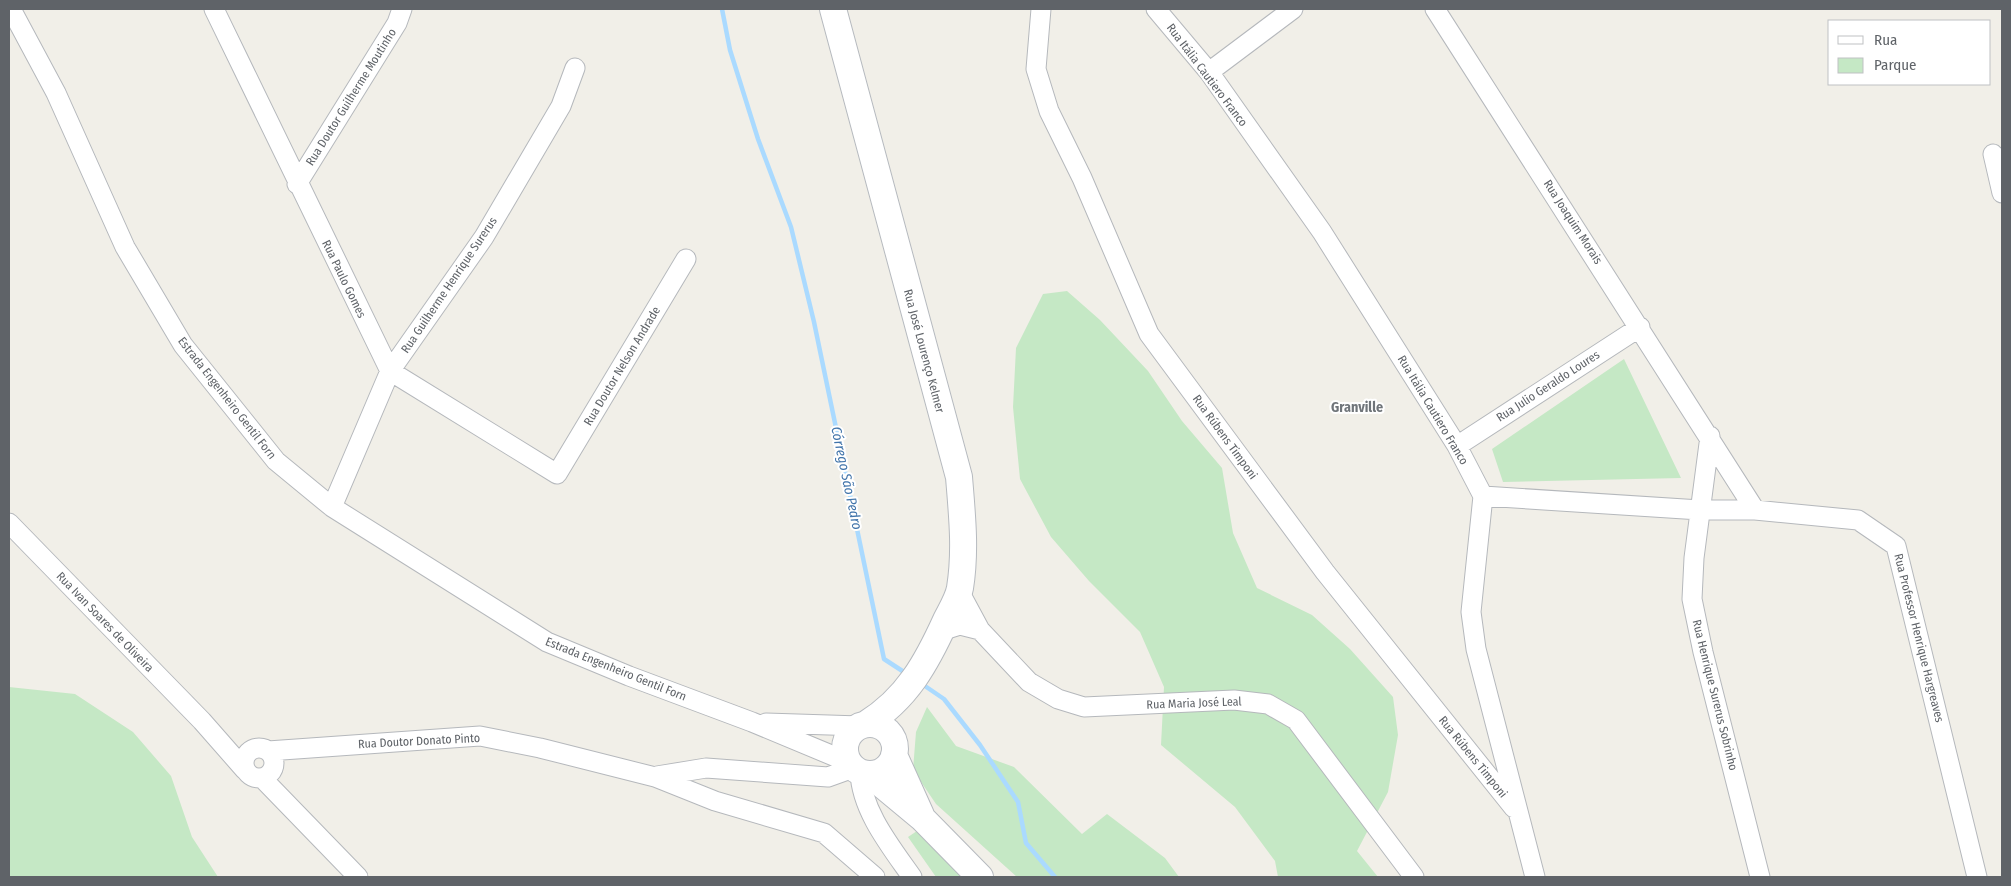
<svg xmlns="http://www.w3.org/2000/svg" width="2011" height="886" font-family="'Fira Sans Condensed',sans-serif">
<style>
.green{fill:#c5e8c5}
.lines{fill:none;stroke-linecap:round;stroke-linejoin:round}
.stream{stroke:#aadaff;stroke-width:4.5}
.minor-casing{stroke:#b5b8bc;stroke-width:21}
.secondary-casing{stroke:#b6babf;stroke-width:28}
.minor{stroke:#fff;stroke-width:19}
.secondary{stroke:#fff;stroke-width:26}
.labels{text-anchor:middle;stroke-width:4;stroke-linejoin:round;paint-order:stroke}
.street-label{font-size:12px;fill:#5f6368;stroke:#fff}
.neighbourhood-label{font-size:14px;font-weight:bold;fill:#70757a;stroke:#fff}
.water-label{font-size:14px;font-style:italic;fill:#4174aa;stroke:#fff}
</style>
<rect width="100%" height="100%" fill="#f1efe8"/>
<!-- green -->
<path class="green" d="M1067 291 1100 320 1148 371 1182 421 1222 468 1233 533 1257 588 1312 615 1350 649 1393 697 1398 735 1388 792 1357 851 1378 877H1278L1275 861 1235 807 1161 745 1164 687 1140 632 1089 581 1051 537 1020 479 1013 407 1016 348 1043 294Z
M1624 359 1681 478 1503 482 1492 449Z
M9 687 75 694 133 732 171 776 192 837 218 877H9Z
M927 707 956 746 1014 767 1082 834 1107 814 1165 858 1179 877H1017L936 804 913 770 916 732Z
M920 829 964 877H936L908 837Z"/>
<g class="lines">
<!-- stream -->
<path class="stream" d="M722 9 730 50 758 139 791 227 814 322 884 659 907 674
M922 684 944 699 980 745 1018 802 1026 843 1055 877"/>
<!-- minor casing -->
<g class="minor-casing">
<path id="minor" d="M11 9 56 93 125 247 183 345 276 461 332 507 547 642 629 676 752 722 848 762
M214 9 390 371 557 474 686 259
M1041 9 1036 69 1049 111 1082 178 1149 334 1325 572 1514 808
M1156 9 1209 72 1322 232 1457 446 1483 496 1471 612 1476 649 1535 877
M1435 9 1755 510
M1209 72 1293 9
M1993 154 2002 193
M297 184 397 23 402 9
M1710 436 1694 558 1692 599 1703 652 1760 877
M1457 446 1640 327
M1483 496 1700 510H1755L1858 520 1896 546 1977 877
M332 507 390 371 484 237 561 106 575 68
M9 523 202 721 245 770
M959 591 980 630 1029 682 1058 699 1084 707 1234 700 1268 704 1296 720 1414 877
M941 631 960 625 980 630
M766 723 860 726
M244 763a15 15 0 1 1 30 0a15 15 0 1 1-30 0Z
M268 751 480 736 540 748 655 777 715 801 824 833 875 877
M860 772C861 810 891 847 912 877
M657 776 706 768 828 777 853 768
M262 778 358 877"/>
</g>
<!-- secondary casing -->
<g class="secondary-casing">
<path id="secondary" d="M833 9 959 477C962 514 966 551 960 588 958 599 951 610 946 620 927 662 907 699 866 724
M845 749a25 25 0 1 1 50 0a25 25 0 1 1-50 0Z
M894 755 921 815
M869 774 922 818 980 877"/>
</g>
<!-- minor -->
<use href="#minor" class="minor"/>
<!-- secondary -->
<use href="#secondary" class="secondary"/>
</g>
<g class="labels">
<!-- street labels -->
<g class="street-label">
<text transform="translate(1207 75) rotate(53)" y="4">Rua Itália Cautiero Franco</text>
<text transform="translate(351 97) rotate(-58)" y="4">Rua Doutor Guilherme Moutinho</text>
<text transform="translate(1573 222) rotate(57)" y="4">Rua Joaquim Morais</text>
<text transform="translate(344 279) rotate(64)" y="4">Rua Paulo Gomes</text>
<text transform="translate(449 285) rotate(-56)" y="4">Rua Guilherme Henrique Surerus</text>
<text transform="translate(924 351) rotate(75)" y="4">Rua José Lourenço Kelmer</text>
<text transform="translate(622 366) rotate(-59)" y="4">Rua Doutor Nelson Andrade</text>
<text transform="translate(1548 386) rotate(-33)" y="4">Rua Julio Geraldo Loures</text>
<text transform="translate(227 398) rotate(52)" y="4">Estrada Engenheiro Gentil Forn</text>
<text transform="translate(1433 410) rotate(59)" y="4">Rua Itália Cautiero Franco</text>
<text transform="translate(1225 437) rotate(54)" y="4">Rua Rúbens Timponi</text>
<text transform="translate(105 622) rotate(46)" y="4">Rua Ivan Soares de Oliveira</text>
<text transform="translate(1919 638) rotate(76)" y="4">Rua Professor Henrique Hargreaves</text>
<text transform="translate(616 669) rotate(22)" y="4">Estrada Engenheiro Gentil Forn</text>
<text transform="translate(1715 695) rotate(76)" y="4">Rua Henrique Surerus Sobrinho</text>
<text transform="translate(1194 703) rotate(-2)" y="4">Rua Maria José Leal</text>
<text transform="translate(419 741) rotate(-3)" y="4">Rua Doutor Donato Pinto</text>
<text transform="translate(1473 757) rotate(51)" y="4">Rua Rúbens Timponi</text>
</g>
<!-- neighbourhood labels -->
<g class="neighbourhood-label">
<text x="1357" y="412">Granville</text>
</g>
<!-- water labels -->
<g class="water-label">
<text transform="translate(847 478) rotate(78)" y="5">Córrego São Pedro</text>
</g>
</g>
<!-- border -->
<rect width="2011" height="886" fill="none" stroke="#5f6368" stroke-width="20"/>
<!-- legend -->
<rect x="1828" y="20" width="162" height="65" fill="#ffffff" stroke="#bfc1c3"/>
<rect x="1838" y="36" width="25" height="8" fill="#ffffff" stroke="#bfc1c3"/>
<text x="1874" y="45" font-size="15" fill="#5f6368">Rua</text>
<rect x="1838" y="58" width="25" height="15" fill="#c5e8c5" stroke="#bfc1c3"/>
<text x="1874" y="70" font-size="15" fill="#5f6368">Parque</text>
</svg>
